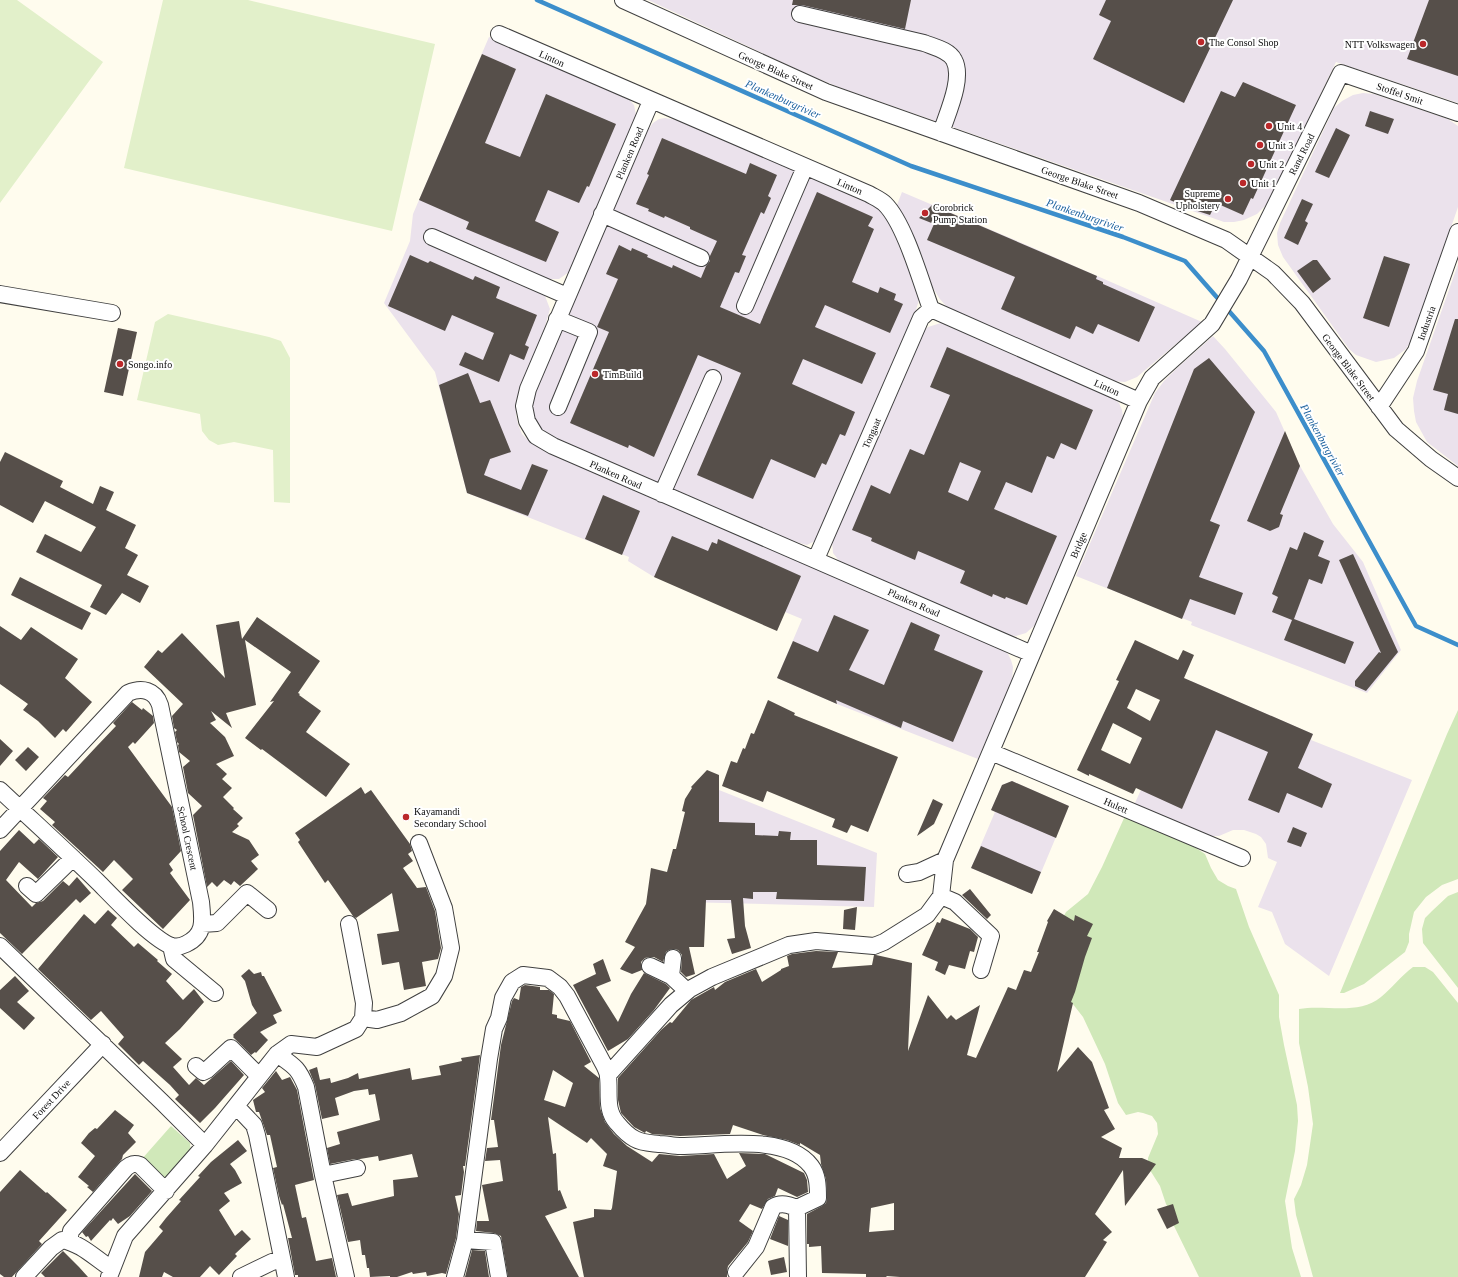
<svg xmlns="http://www.w3.org/2000/svg" width="1458" height="1277" font-family="Georgia,serif">
<style>
.industrial{fill:#ebe2ec}
.green{fill:#d0e8b9}
.pitch{fill:#e2f0ca}
.lines{fill:none;stroke-linecap:round;stroke-linejoin:round}
.stream{stroke:#3c8ecb;stroke-width:4.5}
.building{fill:#564f4a;fill-rule:evenodd}
.minor-casing{stroke:#404040;stroke-width:18}
.minor{stroke:#fff;stroke-width:16}
.poi-dot{fill:#bb282a;stroke:#fff;stroke-width:1.5}
.labels{text-anchor:middle;stroke-width:4;stroke-linejoin:round;paint-order:stroke}
.poi-label{font-size:10px;fill:#0d0d0d;stroke:#fff;text-anchor:start}
.street-label{font-size:10px;fill:#0d0d0d;stroke:#fff}
.water-label{font-size:11px;font-style:italic;fill:#195f9d;stroke:#fff}
</style>
<rect width="100%" height="100%" fill="#fffcee"/>
<!-- industrial -->
<path class="industrial" d="M648 0H1458V103L1336 62 1268 203 1257 214 1244 220 1234 222H1224L841 88 814 77Z
M489 37 628 98 634 105 636 115V119L569 272 559 279H546L539 290 545 296 550 309 541 340 519 390 516 402V415L518 424 522 434 530 442 823 572 1000 648 1008 654 1011 660 1013 667 1012 681 978 759 837 704 777 678 802 619 785 612 654 577 628 561 629 557 467 493 435 372 384 303 410 241 413 214Z
M1363 93 1374 94 1448 119 1458 126V207L1413 338 1406 349 1394 358 1376 362 1356 355 1349 349 1283 257 1278 245 1277 233 1280 223 1334 108 1342 101 1353 95Z
M665 118 677 120 876 206 883 212 889 220 919 294V300L915 313 815 541 807 545 784 539 543 434 533 417 532 406 536 390 648 130 653 123 659 119Z
M902 192 1029 246 1202 322 1137 377 1125 382 1114 381 956 313 946 306 939 298 932 286 902 213 897 205Z
M1458 264V466L1427 442 1416 422 1414 411 1413 398 1417 381Z
M941 323 1109 395 1119 403 1122 410 1123 417 1121 425 1035 625 1026 633 1016 636 1006 635 840 562 833 553 832 541 923 331 928 327Z
M1213 336 1225 349 1276 412 1300 466 1333 524 1363 562 1401 650 1367 693 1191 625 1192 622 1076 576 1155 393 1164 381 1176 369Z
M1191 681 1313 734 1311 740 1412 780 1329 976 1285 944 1272 912 1258 907 1277 862 1268 858 1266 844 1261 837 1256 834 1244 830H1233L1219 836H1206L1134 805Z
M1012 781 1069 806 1032 894 971 868 995 812 991 810 1002 785Z
M709 786 877 853 874 907 683 902Z"/>
<!-- green -->
<path class="green" d="M1458 710V879L1442 885 1426 897 1414 912 1409 934V942L1405 952 1364 984 1344 993H1340L1447 734Z
M1125 816 1196 848 1205 854 1211 868 1218 880 1228 886 1236 889 1249 927 1279 995V1017L1284 1045 1297 1105 1298 1121 1295 1151 1285 1201 1292 1248 1301 1277H1199L1174 1226 1170 1211 1166 1204 1160 1186 1148 1167V1158L1158 1134 1157 1123 1152 1116 1143 1113 1138 1112 1126 1115 1118 1103 1105 1064 1083 1017 1065 994 1056 931 1066 912 1088 894 1102 867Z
M1458 892V988L1423 943 1422 929 1425 918 1432 911 1448 896Z
M1413 967H1425L1433 972 1458 1003V1277H1313L1296 1215 1294 1199 1301 1185 1307 1165 1313 1124 1308 1087 1299 1043V1009C1325 1004 1358 1016 1381 997 1392 988 1401 976 1413 967Z
M171 1126 190 1143 191 1155 166 1183 141 1160Z"/>
<!-- pitch -->
<path class="pitch" d="M0 0H17L103 62 0 203Z
M163 0H248L435 44 392 231 124 168Z
M168 314 269 337 281 341 290 358V503L274 502 273 450 234 442 218 445 209 440 202 431 200 414 137 400 155 322Z"/>
<g class="lines">
<!-- stream -->
<path class="stream" d="M537 0 911 166 1123 237 1185 261 1264 351 1416 626 1458 645"/>
</g>
<!-- building -->
<path class="building" d="M793 0H911L905 29 802 5H792Z
M1106 0H1233L1184 103 1093 59 1111 21 1099 15Z
M1429 0H1458V76L1407 59Z
M482 54 516 69 485 143 520 157 546 94 616 124 589 187 587 186 579 203 548 190 535 221 559 232 546 262 466 229 469 222 419 200Z
M1243 82 1296 105 1253 199 1251 198 1243 215 1216 203 1210 215 1185 207 1170 200 1221 91 1235 97Z
M1370 111 1394 119 1388 134 1365 126Z
M1336 128 1350 135 1329 178 1315 172Z
M662 138 746 174 750 163 777 175 768 196 771 198 764 214 761 212 742 255 746 256 739 273 735 272 720 307 760 324 817 192 873 217 868 226 874 229 852 282 878 293 880 287 896 294 894 300 903 304 890 333 825 305 815 327 876 353 862 384 803 359 792 384 855 412 845 436 840 434 826 465 822 463 815 478 771 459 753 499 697 475 741 373 698 355 654 457 629 445 628 448 570 423 609 332 597 327 618 279 606 274 619 245 631 251 632 248 648 255 647 257 672 268 673 265 701 278 706 266 710 261V256L717 241 690 229V227L665 216 664 218 648 211 649 209 636 204 649 175 647 174Z
M1302 199 1313 204 1305 221 1308 223 1298 245 1284 238Z
M932 205 1097 276 1096 279 1103 282V284L1155 307 1139 342 1098 324 1093 334 1076 326 1070 339 1001 309 1015 277 927 240 934 224 919 218Z
M410 255 428 263 430 261 473 280 475 276 500 287 496 298 537 315 525 345 529 347 524 360 510 354 499 382 459 365 465 352 483 360 494 333 452 315 445 331 388 306Z
M1384 256 1410 264 1389 327 1363 318Z
M1313 260H1317L1331 279 1313 293 1297 271Z
M1455 319H1458V414L1444 410 1448 394 1433 390Z
M118 328 137 332 123 396 104 392Z
M947 347 1093 410 1076 450 1061 443 1054 459 1047 456 1032 493 1006 482 994 509 1057 536 1027 605 1006 597 1005 599 993 594 992 597 960 583 965 571 918 551 915 560 871 541 872 538 852 530 871 485 890 494 910 449 924 455 950 395 930 387ZM960 462 981 471 968 501 948 492Z
M1209 358 1255 412 1210 521 1220 525 1199 577 1243 593 1235 615 1190 599 1182 619 1107 588 1194 369Z
M468 373 480 403 490 400 511 452 490 459 484 475 521 490 532 464 548 470 528 516 467 493 439 385Z
M1285 431 1300 466 1280 514 1283 515 1279 527 1270 531 1247 521Z
M5 452 63 481 60 487 93 504 100 486 114 492 106 510 136 525 125 548 138 555 127 575 149 586 140 603 122 593 106 615 90 607 102 585 36 552 45 534 81 552 96 527 45 501 33 523 0 505V462Z
M603 495 640 511 622 555 585 539Z
M1304 532 1324 541 1318 556 1330 561 1322 584 1309 579 1294 619 1354 642 1345 664 1284 640 1292 620 1272 612 1278 597 1272 594 1290 547 1297 550Z
M672 536 708 551 712 542 717 544 718 539 801 576 777 631 654 577Z
M1353 554 1398 652 1366 691 1355 686V681L1379 652 1381 653 1339 560Z
M20 577 91 613 82 630 11 595Z
M834 615 869 630 849 670 884 685 911 622 940 635 934 650 983 671 953 742 903 721 901 728 836 700 837 704 777 678 793 641 818 652Z
M257 617 320 661 298 693 300 694 299 695 321 711 306 732 350 764 326 797 262 749 261 750 245 738 274 701 270 702 291 672 245 640 256 705 226 713 232 728 211 711 216 720 210 723 225 737 234 756 216 764 227 774 222 779 232 788 223 797 234 808 233 809 243 818 237 824 239 826 232 832 249 840 259 855 251 861 258 869 240 886 234 881 231 885 224 880 217 887 212 882 207 887 193 815 202 806 188 793 183 767 190 761 179 752 178 745 179 744 177 742 175 732 177 730 174 728 172 716 183 704 144 667 158 650 162 653 182 633 225 678 216 625 239 621 242 639Z
M0 626 21 640 31 627 78 659 65 678 92 702 66 732 63 729 55 738 38 721 23 710 28 704 0 684Z
M1135 640 1178 660 1183 650 1194 655 1184 678 1313 734 1298 768 1332 784 1322 808 1287 793 1279 813 1248 800 1268 752 1216 730 1182 809 1136 788 1133 794 1089 774V776L1077 770 1119 681 1116 680ZM1136 689 1160 700 1150 721 1127 708ZM1113 723 1142 738 1130 764 1101 750Z
M768 700 795 713 794 715 898 757 868 832 851 825 847 833 832 827 835 819 767 791 763 802 722 786 731 761 737 763 743 748 745 749 751 733 754 734Z
M132 702 142 710 143 708 153 716 154 723 135 744 133 742 128 747 172 807 181 851 169 864 173 870 170 873 190 900 163 929 122 890 133 879 114 860 103 872 52 825 55 822 40 809 47 801 43 798 65 775 68 777 96 747 116 726 113 723Z
M0 739 13 751 0 766Z
M28 747 39 757 26 771 15 760Z
M707 770 719 775V822L755 823V835L778 836 779 831 791 832 790 840H817V865L866 867 864 901 776 899 777 892H753V899L743 898 745 926 751 948 732 954 727 939 735 938 731 900H706L704 947H689L695 974 686 977 681 972 682 955 678 950 674 949 669 950 666 952 663 962 654 957H649L645 958 641 962 642 970 632 974 620 969 635 947 625 942 646 904 651 868 667 872 673 849H676L685 812 682 811 685 799 692 788 691 787Z
M1012 781 1069 806 1056 838 991 810 1002 785Z
M361 787 365 794 371 790 410 844 412 851 408 854 413 861 403 868 417 888 426 887 435 911 441 948 438 959 422 962 426 986 404 990 399 962 382 965 377 934 399 931 392 893 356 918 353 916 328 880 325 883 298 842 300 840 295 833Z
M933 799 943 804 934 824 917 836Z
M1293 827 1307 833 1301 847 1287 842Z
M19 830 34 844 39 839 58 857 38 879 19 862 6 880 32 907 36 903 43 901 63 881 69 886 77 877 91 893 80 903 76 899 22 954 0 933V851Z
M981 846 1041 872 1032 894 971 868Z
M970 889 991 915 987 919 962 895Z
M857 907 855 930 843 929 844 910Z
M1054 909 1074 921 1075 915 1093 924 1087 936 1092 938 1085 957 1075 992 1071 1002 1073 1003 1057 1072 1078 1047 1092 1062 1109 1108 1104 1110 1115 1129 1101 1137 1122 1148 1119 1158H1142L1156 1164 1125 1206 1123 1170 1095 1214 1112 1232 1103 1240 1107 1242 1085 1277H900L886 1276 887 1277H866V1274L822 1273 821 1246 809 1247V1244H807V1214L822 1206 826 1203 827 1198 826 1179 821 1164 820 1155 800 1143V1145L787 1140 763 1135 733 1125 730 1134 680 1136 652 1134 646 1131 645 1133 634 1127 621 1113 618 1100V1078L661 1030 670 1022 672 1023 691 1000 714 987 715 990 725 982 756 969 762 982 781 970V969L789 966 787 956 792 954 816 951 838 952 832 968 872 965 874 955H876L912 963 908 1051 928 995 947 1019 951 1015 956 1020 980 1005 967 1055 976 1058 1008 987 1016 990 1024 970 1031 972 1039 952H1037L1048 922 1047 921ZM894 1203V1230L869 1232 871 1208Z
M108 910 117 918 111 925 134 947 138 943 158 960 157 961 172 974 166 981 183 1000 194 989 204 1002 180 1029 165 1043 182 1059 173 1067 189 1085 196 1078 204 1085 231 1061 244 1075 215 1108 200 1123 175 1099 179 1095 170 1085 143 1061 139 1065 118 1044 124 1037 101 1011 91 1020 38 969 84 914 95 924Z
M942 918 970 929 978 937 974 952 970 951 965 969 949 965 945 975 935 970 938 962 922 955 937 922 940 923Z
M603 959 611 981 596 987 618 1022 631 994 644 973 666 984 670 988 654 1010 628 1039 608 1051 573 985 596 974 593 964Z
M249 969 254 974 261 972 262 976H264L282 1011 273 1015 277 1023 260 1032 268 1040 256 1053 255 1052 251 1055 233 1037 234 1036 233 1035 257 1013 252 1005 245 981 241 976Z
M15 976 29 991 17 1002 35 1018 24 1030 0 1008V990Z
M525 985 540 987V990H549L554 994 552 1014 557 1015V1018L570 1021 591 1062 584 1066 599 1078 600 1108 605 1122 614 1134 627 1146 652 1162 659 1154 680 1156 714 1154 727 1179 746 1166 739 1153 765 1154 804 1173 807 1180 808 1192 797 1197 778 1188 775 1196 768 1199 762 1209 750 1204 739 1221 753 1231 748 1242 728 1266 727 1271V1277H584L573 1222 594 1217V1209L611 1210 612 1208 617 1171 603 1166 607 1154 591 1138 587 1143 548 1117 553 1154 556 1153 558 1191 560 1190 567 1208 545 1216 579 1277H508L501 1236 494 1233 476 1231 477 1221H489L482 1185 503 1181 500 1160 485 1161 487 1148 498 1147 494 1120H491L501 1045 512 1001 514 998 519 1000 521 987ZM553 1070 573 1083 565 1107 544 1100Z
M480 1055 465 1166H463L464 1172 461 1195 455 1196 459 1214 456 1238 446 1274 442 1273 427 1276 426 1272 413 1274 412 1272 397 1277H390V1276L370 1277 369 1268H367L365 1255H362L360 1240 348 1242 337 1195 348 1193 352 1206 394 1196 393 1180 418 1177 412 1154 379 1161 378 1156 360 1159H355L330 1164 327 1148 340 1144 337 1132 380 1120 375 1094 369 1095 368 1089 354 1091 335 1098 339 1115 322 1119 315 1085 309 1070 317 1067 320 1080 330 1078 331 1083 348 1078 358 1073 359 1079 410 1068 412 1080 441 1075 439 1066 462 1061 461 1058Z
M276 1071 282 1080 290 1077 297 1090 314 1180 295 1185 302 1218 306 1217 316 1261 332 1258 336 1277H298V1275H295L288 1238H292L283 1204 282 1205 279 1196 273 1168 277 1167 270 1135H267L259 1112H256L253 1100 265 1092 262 1088Z
M115 1110 134 1125 128 1133 136 1142 123 1155 122 1159 93 1192 87 1187 89 1186 78 1177 95 1156 81 1143 89 1133 95 1128 97 1129Z
M238 1140 247 1151 230 1164 235 1170 242 1183 224 1193 230 1201 219 1210 235 1236 242 1230 251 1239 235 1254 237 1256 219 1275 210 1266 200 1277H173L164 1272 162 1277H139L145 1252 163 1231 159 1227 166 1218 181 1201 179 1200 200 1177 198 1176 211 1162Z
M20 1170 46 1193 47 1192 67 1210 39 1241 42 1244 12 1277H4L0 1274V1192Z
M135 1174 152 1191 130 1216 118 1224 113 1218 111 1221 110 1220 91 1241 88 1236 86 1237 82 1232Z
M1173 1204 1179 1223 1167 1229 1157 1209Z
M779 1216 788 1220V1246L770 1239Z
M472 1250 485 1251 489 1277H465Z
M63 1251 79 1267 88 1277H45L41 1273Z
M784 1257 787 1272 771 1275 768 1261Z"/>
<g class="lines">
<!-- minor casing -->
<g class="minor-casing">
<path id="minor" d="M623 0 826 92 1139 203 1226 240 1273 273 1302 303 1396 429 1431 459 1458 478
M800 14 924 43C934 47 949 50 954 60 964 78 947 114 941 133
M499 34 869 194C874 197 881 200 885 204 905 224 921 282 931 309L1139 401
M651 101 528 389 524 406 527 421 536 436 553 446 1032 654
M602 214 701 258
M432 237 567 296
M0 294 112 313
M745 306 805 167
M557 319 589 332 558 407
M1379 407 1416 351 1458 232
M662 494 713 378
M816 559 921 318 931 309
M991 752 1242 858
M0 790C33 821 66 851 98 882 112 896 154 941 172 946 176 947 182 946 186 944 205 935 203 921 201 902L160 705C155 690 142 687 128 693L0 830
M907 874 919 872 945 860
M27 886 36 894 73 858
M941 896 955 902 991 936 981 970
M202 924 217 923 247 893 268 910
M0 946 162 1102 205 1145
M171 946 174 959 215 993
M650 966 671 976 687 991
M671 976 673 958
M363 1018 377 1020 401 1013 432 996 444 976 451 948 444 908 419 843
M277 1054C294 1066 298 1067 306 1087L323 1175 346 1277
M196 1066 203 1072 207 1070 231 1048 259 1076
M608 1075 671 1005 690 989 712 977 789 945 816 941 874 946 884 942 927 915 941 896 945 860 1139 401 1152 378 1212 324 1239 279 1341 73 1458 113
M236 1106 254 1125 257 1135 286 1277
M0 1153 103 1044
M323 1175 357 1168
M465 1240 493 1242 499 1277
M69 1241 71 1231 126 1168C131 1164 134 1163 140 1165L166 1191
M736 1272 756 1247 773 1207C781 1202 789 1205 797 1208
M24 1277 51 1248 62 1240C80 1243 94 1257 109 1267
M109 1277 125 1236 205 1145 277 1054 291 1044 317 1047 356 1029 363 1018 364 1003 349 924
M241 1277 272 1262 282 1259
M455 1277 465 1240 489 1059 494 1029 499 1018 503 998 512 982 523 975 548 978 560 987 567 996 604 1065C606 1069 608 1073 608 1077 610 1093 605 1110 617 1123 622 1129 629 1136 635 1139 642 1143 651 1143 659 1144 666 1144 673 1146 680 1146 716 1146 786 1133 811 1166 818 1175 818 1187 818 1198L797 1208 798 1277"/>
</g>
<!-- minor -->
<use href="#minor" class="minor"/>
</g>
<!-- markers -->
<g class="poi-dot">
<circle cx="1201" cy="42" r="4"/>
<circle cx="1423" cy="44" r="4"/>
<circle cx="1269" cy="126" r="4"/>
<circle cx="1260" cy="145" r="4"/>
<circle cx="1251" cy="164" r="4"/>
<circle cx="1243" cy="183" r="4"/>
<circle cx="1228" cy="199" r="4"/>
<circle cx="925" cy="213" r="4"/>
<circle cx="120" cy="364" r="4"/>
<circle cx="595" cy="374" r="4"/>
<circle cx="406" cy="817" r="4"/>
</g>
<g class="labels">
<!-- poi labels -->
<g class="poi-label">
<text x="1209" y="46">The Consol Shop</text>
<text x="1415" y="48" text-anchor="end">NTT Volkswagen</text>
<text x="1277" y="130">Unit 4</text>
<text x="1268" y="149">Unit 3</text>
<text x="1259" y="168">Unit 2</text>
<text x="1251" y="187">Unit 1</text>
<text x="1220" y="197" text-anchor="end">Supreme<tspan x="1220" dy="12">Upholstery</tspan></text>
<text x="933" y="211">Corobrick<tspan x="933" dy="12">Pump Station</tspan></text>
<text x="128" y="368">Songo.info</text>
<text x="603" y="378">TimBuild</text>
<text x="414" y="815">Kayamandi<tspan x="414" dy="12">Secondary School</tspan></text>
</g>
<!-- street labels -->
<g class="street-label">
<text transform="translate(552 58) rotate(24)" y="4">Linton</text>
<text transform="translate(776 70) rotate(24)" y="4">George Blake Street</text>
<text transform="translate(1400 93) rotate(19)" y="4">Stoffel Smit</text>
<text transform="translate(629 153) rotate(-67)" y="4">Planken Road</text>
<text transform="translate(1301 154) rotate(-63)" y="4">Rand Road</text>
<text transform="translate(1080 182) rotate(19)" y="4">George Blake Street</text>
<text transform="translate(850 186) rotate(23)" y="4">Linton</text>
<text transform="translate(1426 323) rotate(-70)" y="4">Industria</text>
<text transform="translate(1349 367) rotate(53)" y="4">George Blake Street</text>
<text transform="translate(1107 387) rotate(24)" y="4">Linton</text>
<text transform="translate(871 433) rotate(-66)" y="4">Tongaat</text>
<text transform="translate(616 474) rotate(24)" y="4">Planken Road</text>
<text transform="translate(1078 545) rotate(-67)" y="4">Bridge</text>
<text transform="translate(914 602) rotate(24)" y="4">Planken Road</text>
<text transform="translate(1116 805) rotate(23)" y="4">Hulett</text>
<text transform="translate(188 838) rotate(78)" y="4">School Crescent</text>
<text transform="translate(51 1099) rotate(-47)" y="4">Forest Drive</text>
</g>
<!-- water labels -->
<g class="water-label">
<text transform="translate(783 99) rotate(24)" y="4">Plankenburgrivier</text>
<text transform="translate(1085 215) rotate(19)" y="4">Plankenburgrivier</text>
<text transform="translate(1323 440) rotate(61)" y="4">Plankenburgrivier</text>
</g>
</g>
</svg>
